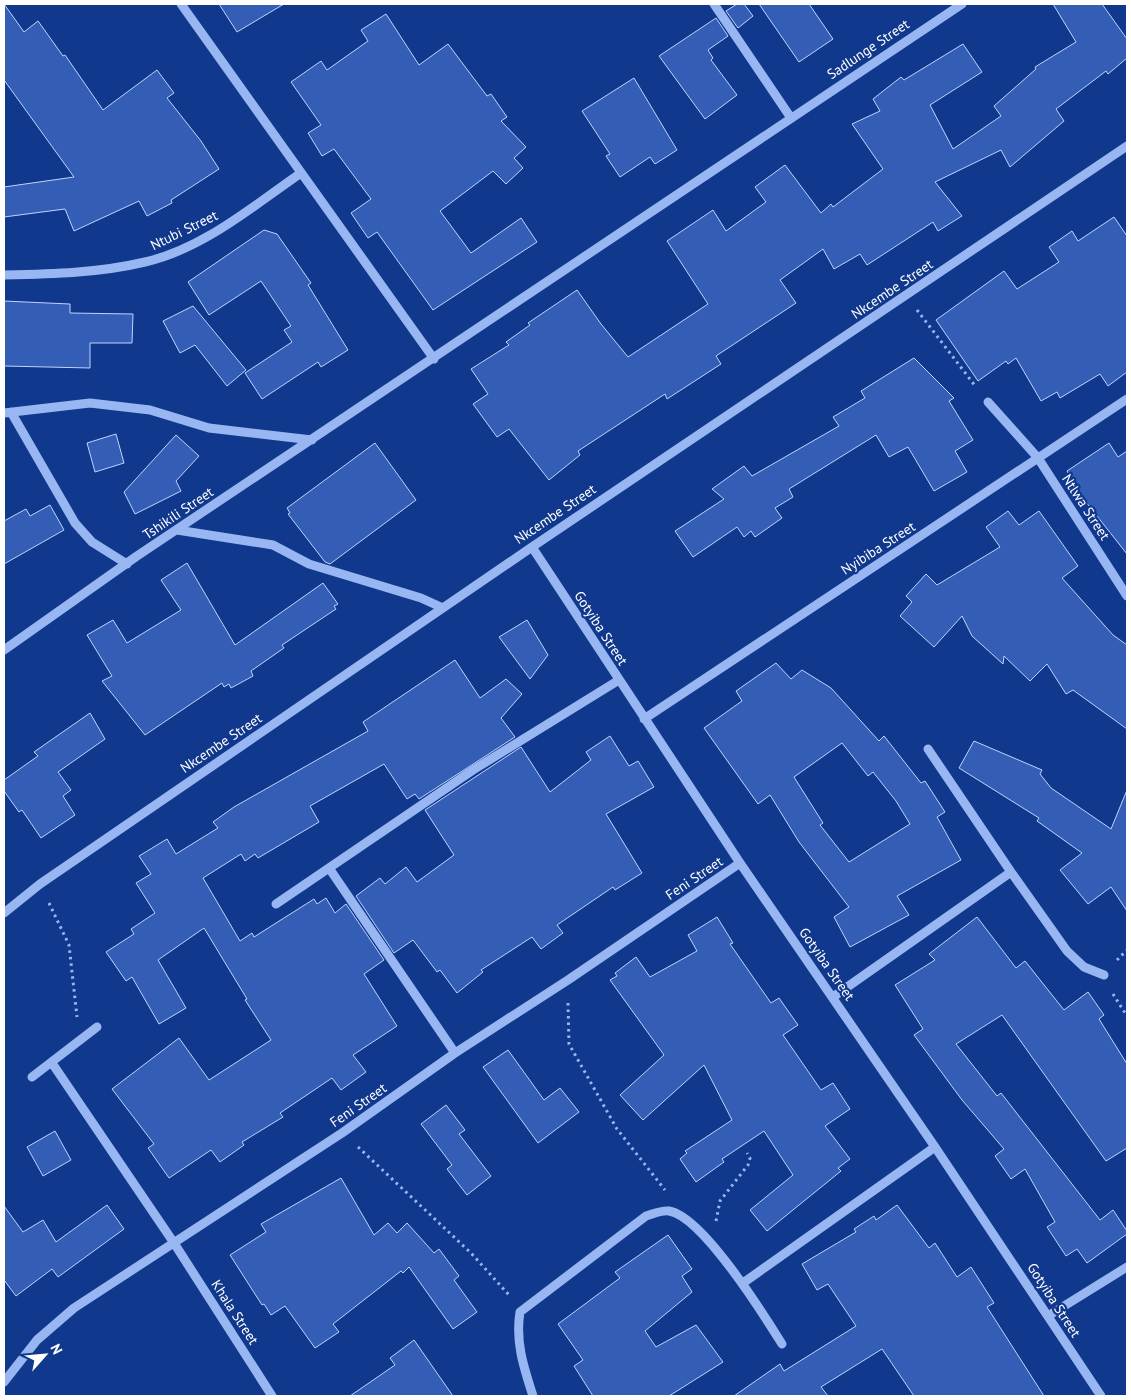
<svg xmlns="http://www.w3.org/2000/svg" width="1131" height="1400" font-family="'PT Sans',sans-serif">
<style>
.building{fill:#345eb5;stroke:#bfd4fd;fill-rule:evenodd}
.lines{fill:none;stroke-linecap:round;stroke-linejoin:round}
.path{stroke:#98b6f2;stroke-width:3;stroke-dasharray:2.5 4;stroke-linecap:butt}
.minor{stroke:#98b6f2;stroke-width:9}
.labels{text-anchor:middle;stroke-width:4.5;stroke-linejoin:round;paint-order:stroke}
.street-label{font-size:14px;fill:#fff;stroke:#10388d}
</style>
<rect width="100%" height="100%" fill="#10388d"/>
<!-- building -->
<path class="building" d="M4 4 24 32 38 21 63 56 65 55 103 110 157 70 174 93 167 98 201 141 219 169 171 200 172 203 147 216 139 201 74 231 65 209 4 217V187L74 177 4 80Z
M219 4H284L237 32Z
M737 4H744L753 16 738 28 726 11Z
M759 4H809L833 39 799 62Z
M1053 4H1102L1127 39V58L1108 74 1106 71 1056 109 1064 121 1010 167 1001 150 935 182 962 216 938 231 933 222 867 265 860 254 834 269 823 249 780 280 796 303 716 356 721 364 667 399 665 394 578 451 580 455 549 480 509 429 497 437 473 404 488 394 471 369 509 345 506 342 530 325 528 323 577 290 601 324 628 357 708 304 667 241 713 210 726 231 766 202 755 187 785 165 821 213 831 204 833 207 883 169 852 124 880 111 873 99 901 77 904 80 963 44 982 72 930 105 953 149 1001 116 994 106 1036 69 1035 67 1076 42Z
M386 14 419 65 448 44 487 96 491 94 507 117 501 121 526 147 514 158 523 168 506 184 493 171 440 211 471 253 521 218 537 242 433 310 377 232 368 238 351 213 371 199 334 149 322 156 308 133 321 125 291 82 321 61 327 70 368 41 361 30Z
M716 18 728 36 708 50 713 58 711 60 737 95 705 119 659 56Z
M634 78 677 150 655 164 650 157 620 177 606 156 610 154 582 111Z
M1114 217 1127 236V372L1108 386 1100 374 1060 398 1057 392 1041 401 1016 358 1008 364 1006 361 978 381 936 320 1004 271 1017 289 1059 262 1049 247 1072 231 1078 241Z
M264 230 277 234 311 283 308 285 348 350 321 367 318 362 262 399 245 373 292 342 284 330 291 326 261 281 209 315 188 282Z
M4 301 70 304V313L133 314 132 343H90V368L4 366Z
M193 306 246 370 227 386 195 345 180 353 163 321Z
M914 358 954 398 949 401 973 440 955 451 967 472 934 491 908 447 889 457 876 435 789 489 793 497 775 508 782 518 755 537 751 531 744 537 737 527 693 557 675 531 724 499 712 489 744 466 752 476 839 426 833 417 865 398 861 391Z
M116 434 124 463 95 472 87 443Z
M176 435 199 456 176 481 181 491 135 514 124 492Z
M375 443 416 500 330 564 325 562 288 514 290 513 287 508Z
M1109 443 1118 457 1127 451V554L1074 487 1076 485 1067 471Z
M50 505 64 530 4 564V521L26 509 30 516Z
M1008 511 1019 525 1039 511 1078 566 1062 578 1113 635 1127 645V729L1073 690 1066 694 1047 664 1030 681 1004 656 1003 664 972 636 962 616 934 647 900 616 912 602 906 596 926 574 937 585 1000 547 986 527Z
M187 563 235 645 323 583 338 604 334 606 336 609 282 645 284 648 251 671 253 676 231 688 229 684 224 687 222 683 145 735 102 681 112 676 87 635 113 620 127 643 181 610 161 580Z
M527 620 548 655 530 679 499 637Z
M455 660 480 698 506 679 522 694 501 718 515 737 419 799 415 794 407 799 384 764 310 806 319 822 258 858 255 854 245 861 241 854 203 878 240 941 252 933 254 937 314 899 317 904 326 898 335 913 346 904 384 960 364 974 397 1026 353 1055 366 1072 341 1090 332 1078 280 1113 283 1117 242 1142 244 1145 220 1162 211 1150 169 1178 148 1148 154 1144 112 1089 179 1038 209 1080 271 1040 245 1000 247 999 204 928 158 960 186 1008 159 1024 132 977 126 981 106 952 134 934 131 929 155 913 136 883 151 874 139 856 167 839 176 854 218 828 213 822 234 807 368 731 363 722Z
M776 663 791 679 802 670 831 688 879 741 884 736 921 783 925 781 945 812 937 817 961 860 897 896 909 915 850 947 834 917 849 907 799 842 770 795 758 804 704 728 742 701 736 691ZM842 743 868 776 873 772 896 801 910 824 849 862 820 825 823 823 794 777Z
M90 713 105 739 58 772 71 790 63 796 75 815 41 838 22 810 19 812 4 791V780L38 756 34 752Z
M610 736 629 766 638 761 654 787 606 814 642 873 615 890 613 887 557 925 563 933 541 949 532 937 481 970 483 972 457 993 440 970 437 972 413 940 394 953 356 896 380 878 385 884 406 867 417 882 454 855 425 810 521 747 550 792 591 760 586 752Z
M974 741 1042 770 1040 774 1051 788 1111 829 1127 790V911L1111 887 1088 904 1060 870 1082 853 1037 821 1039 818 959 768Z
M717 917 733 943 730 944 771 1003 779 998 798 1025 783 1035 821 1090 833 1083 850 1109 825 1126 850 1159 838 1168 841 1171 767 1231 750 1210 793 1175 764 1131 722 1159 724 1162 696 1182 680 1159 687 1153 685 1151 732 1120 704 1065 643 1120 620 1095 664 1055 610 980 617 976 615 973 636 957 650 977 697 951 688 935Z
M977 917 1016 968 1025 961 1064 1010 1088 992 1104 1015 1099 1019 1127 1064V1148L1106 1161 1002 1015 956 1044 997 1096 1001 1093 1100 1220 1113 1210 1127 1231V1234L1087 1263 1077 1249 1066 1256 1047 1227 1055 1222 1025 1169 1011 1179 995 1156 1004 1149 962 1100 914 1035 923 1029 895 985 935 960 929 954Z
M508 1050 544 1100 560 1088 579 1112 538 1143 483 1067Z
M446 1105 465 1130 459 1134 491 1176 467 1195 447 1169 452 1165 421 1124Z
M55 1131 71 1160 43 1176 27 1147Z
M341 1178 374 1235 388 1223 397 1233 407 1223 434 1253 439 1249 459 1276 454 1280 477 1312 453 1329 409 1267 403 1273 401 1271 333 1324 339 1332 315 1348 285 1306 271 1315 264 1304 262 1305 230 1255 266 1232 261 1224Z
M107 1205 124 1229 58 1277 52 1269 16 1296 4 1280V1206L23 1232 43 1220 56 1242Z
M897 1205 929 1248 935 1243 957 1277 971 1267 994 1303 987 1307 1044 1396H914L882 1349 821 1387 828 1396H734L780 1364 784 1371 856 1326 828 1284 817 1290 802 1264 856 1232 854 1229 874 1216 876 1220Z
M668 1235 692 1269 682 1276 692 1292 645 1331 656 1347 696 1325 723 1362 669 1396H593L574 1366 583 1360 558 1324 620 1278 615 1272Z
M414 1340 453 1396H350L395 1365 390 1358Z"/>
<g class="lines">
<!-- path -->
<path class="path" d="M917 310 976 387
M49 903 69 945 77 1017
M1117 960 1127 950
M1113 994 1127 1016
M568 1003 569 1044 617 1129 665 1190
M358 1147 471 1253 509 1295
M716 1221 720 1201 748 1165 750 1158 747 1153"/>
<!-- minor -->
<path class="minor" d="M181 4 434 359
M714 4 791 118
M4 275C51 274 99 273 145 262 203 249 253 206 301 173
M988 402 1038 458 1127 596
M11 412 75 523 92 542 127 564
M4 413 90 403 150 410 209 428 312 440
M177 530 273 545 309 564 421 598 443 608
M532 547 740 863 935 1147 1101 1396
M4 650 137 556 962 4
M644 719 1127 399
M928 749 1011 872 1067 951 1084 967 1104 975
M329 868 455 1053
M276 904 473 770 619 680
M4 913 40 884 532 547 1127 146
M833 997 1011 872
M52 1063 174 1243 272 1396
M32 1077 97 1027
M743 1283 935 1147
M1048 1316 1127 1267
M4 1382 37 1340 74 1308 342 1133 455 1053 568 980 740 863
M533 1396C524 1368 515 1342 520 1312L646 1216C653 1214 661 1210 669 1211 702 1216 764 1315 782 1344"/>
</g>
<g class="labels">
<!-- street labels -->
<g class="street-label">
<text transform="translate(868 49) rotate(-34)" y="5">Sadlunge Street</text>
<text transform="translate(184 230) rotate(-26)" y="5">Ntubi Street</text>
<text transform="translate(892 289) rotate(-34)" y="5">Nkcembe Street</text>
<text transform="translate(1086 507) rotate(57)" y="5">Ntlwa Street</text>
<text transform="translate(178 513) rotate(-34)" y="5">Tshikili Street</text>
<text transform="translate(555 514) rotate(-34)" y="5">Nkcembe Street</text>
<text transform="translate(878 548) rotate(-33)" y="5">Nyibiba Street</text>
<text transform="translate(601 628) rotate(57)" y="5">Gotyiba Street</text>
<text transform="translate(221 743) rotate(-34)" y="5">Nkcembe Street</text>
<text transform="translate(694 878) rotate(-34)" y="5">Feni Street</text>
<text transform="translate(827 964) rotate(55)" y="5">Gotyiba Street</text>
<text transform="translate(358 1105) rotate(-35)" y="5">Feni Street</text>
<text transform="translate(1054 1300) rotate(57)" y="5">Gotyiba Street</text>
<text transform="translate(235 1312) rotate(57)" y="5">Khala Street</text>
</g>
</g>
<!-- border -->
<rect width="1131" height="1400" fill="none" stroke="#ffffff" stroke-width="10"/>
<!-- north arrow -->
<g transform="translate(45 1355) rotate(63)" stroke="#10388d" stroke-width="4" paint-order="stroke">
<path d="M0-4L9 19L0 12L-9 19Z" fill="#ffffff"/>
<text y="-8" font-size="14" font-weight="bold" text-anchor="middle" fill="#ffffff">N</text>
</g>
</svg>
